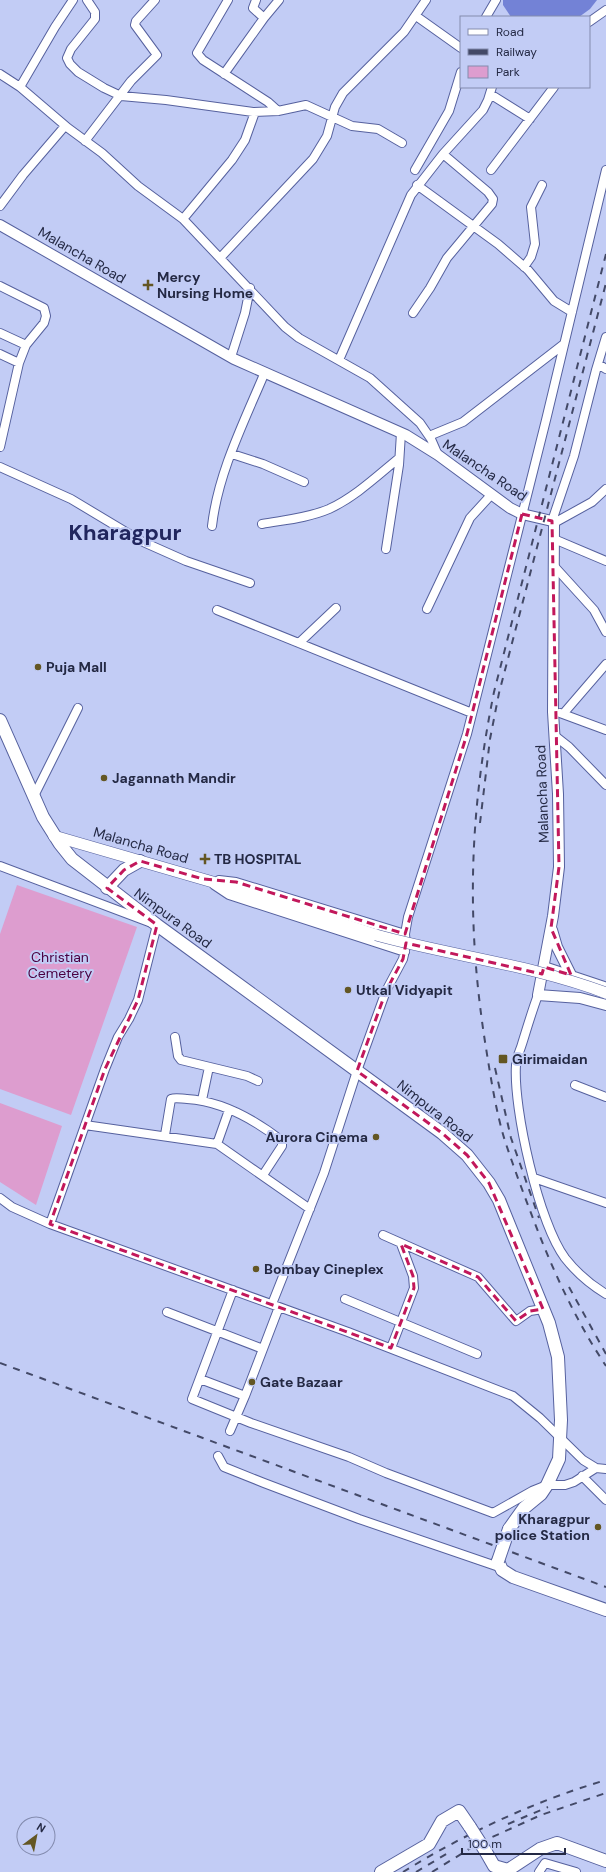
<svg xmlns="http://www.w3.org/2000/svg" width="606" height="1872" font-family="'DM Sans',sans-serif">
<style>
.green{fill:#dd9dcf}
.water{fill:#7382d6}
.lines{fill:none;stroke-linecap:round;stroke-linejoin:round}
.minor-casing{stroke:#56619e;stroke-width:10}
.tertiary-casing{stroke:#56619e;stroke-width:12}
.secondary-casing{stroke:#56619e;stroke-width:12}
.primary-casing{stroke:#56619e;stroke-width:14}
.minor{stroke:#fff;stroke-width:8}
.tertiary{stroke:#fff;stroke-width:10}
.secondary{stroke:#fff;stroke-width:11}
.primary{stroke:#fff;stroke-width:12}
.rail{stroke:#434967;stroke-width:2;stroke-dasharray:7 7;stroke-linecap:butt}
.secondary-bridge-casing{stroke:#56619e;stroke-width:12;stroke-linecap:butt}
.primary-bridge-casing{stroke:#56619e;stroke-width:14;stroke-linecap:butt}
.secondary-bridge{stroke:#fff;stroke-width:11}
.primary-bridge{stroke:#fff;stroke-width:12}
.marked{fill:none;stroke:#c2185b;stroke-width:3;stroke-dasharray:8 5;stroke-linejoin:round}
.poi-dot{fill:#635623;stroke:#c2ccf5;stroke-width:1.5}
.labels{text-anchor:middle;stroke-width:4;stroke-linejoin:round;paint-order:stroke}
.street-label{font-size:14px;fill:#242944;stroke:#c2ccf5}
.poi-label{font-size:14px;font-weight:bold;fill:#242944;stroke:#c2ccf5;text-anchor:start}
.park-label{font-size:14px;fill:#4a0041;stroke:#c2ccf5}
.town-label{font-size:22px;font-weight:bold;fill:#21265e;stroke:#c2ccf5}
</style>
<rect width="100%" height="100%" fill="#c2ccf5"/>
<!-- green -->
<path class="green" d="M17 885 137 927 71 1115 0 1089V934Z
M0 1103 62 1126 36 1205 0 1182Z"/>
<!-- water -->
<path class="water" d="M503 0H597L590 9 579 17H511L503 5Z"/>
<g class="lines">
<!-- minor casing -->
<g class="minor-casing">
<path id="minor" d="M87 0 95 12V19L71 49 67 58 70 64 78 72 104 88 121 96 166 100 253 112 278 111 306 105 352 126 378 129 402 143
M228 0 197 53 203 60 268 102 278 111
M256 0 253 8 264 18
M416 16 461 48
M486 17 496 0
M589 22 606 10
M0 74 20 87 68 128 102 153 138 186 183 219 285 327 299 338 370 378 420 423 431 439 438 455
M224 74 264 18 279 0
M20 87 55 27 73 0
M490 94 530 119
M85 141 131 81 157 55 135 25 136 21 155 0
M415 170 449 111 461 72
M491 170 554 87
M417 185 498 244 528 270 554 301 572 312
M0 206 23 175 65 126
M183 219 232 160 245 140 255 112
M221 257 313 159 327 136 335 107 343 93 404 32 426 0
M524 267 531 257 535 244 531 207 542 185
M0 286 44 308 46 316 44 323 26 345 19 363 0 447
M413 313 430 288 447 258 492 204 493 199 488 192 443 154
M0 333 26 345
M0 354 19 363
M231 357 245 313 250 288
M339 360 411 195 443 154 483 110 488 100 492 87
M598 364 606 369
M429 436 463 422 564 344
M232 454 263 464 304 482
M0 467 71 499 141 541 186 561 250 583
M552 521 574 456 596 370 606 337
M554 523 592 502 606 489
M262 524C284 520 308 518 329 509 355 497 377 476 399 458
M212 526C218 473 244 422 265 372
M554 539 606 561
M386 549 399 465 401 433
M554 566 594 610 606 632
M427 609 470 518 491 495
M217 610 472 713
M299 643 336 608
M560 713 606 730
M563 714 606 664
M555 736 569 747 606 785
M34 796 78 708
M0 866 157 925 138 1000 129 1019 118 1037 105 1069 50 1224
M219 880 236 882 405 934
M214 885 229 895 405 952
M538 995C532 1011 527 1028 522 1044 520 1051 516 1058 516 1065 513 1109 539 1223 565 1258 576 1272 591 1285 606 1294
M175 1037 178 1056 181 1060 247 1076 258 1081
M575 1085 606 1097
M202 1100 209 1067
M85 1125 217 1144 310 1209
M165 1135 171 1099C176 1097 182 1099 187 1099 222 1101 255 1120 282 1141V1146L263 1175
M217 1144 229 1110
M534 1178 606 1203
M0 1198 12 1207 50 1224 348 1332 513 1396 540 1418 583 1460 596 1468 606 1469
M383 1235 478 1277 516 1321 530 1311 543 1309
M233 1290 192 1399 251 1423 349 1457 386 1473 493 1513 532 1491 547 1485H565L574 1482 596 1468
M345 1299 477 1354
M272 1304 324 1173 357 1071 386 991 403 959 406 946 405 934 408 917 467 734 546 420 606 170
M167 1312 263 1349
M391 1348 414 1288 413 1276 401 1244
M200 1379 245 1396
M230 1431 245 1396 279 1307
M218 1456 224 1467 264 1483 359 1519 499 1567
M582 1476 606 1500
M539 1872 545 1863 576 1872"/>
</g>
<!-- tertiary casing -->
<g class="tertiary-casing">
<path id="tertiary" d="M0 225 234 359 406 435 438 455 510 508 522 514 552 521 554 523 553 712 558 794 559 867 553 916 538 995 580 998 606 1005
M552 930 557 947 571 975
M544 967 604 987"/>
</g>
<!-- secondary casing -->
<g class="secondary-casing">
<path id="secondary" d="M54 836 230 887 376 935"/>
</g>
<!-- primary casing -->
<g class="primary-casing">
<path id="primary" d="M0 720 43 817 60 844 72 859 157 925 442 1133 467 1155 489 1183 499 1200 549 1323 558 1357 561 1420 559 1459 547 1485 541 1494 524 1508 509 1529
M107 888 124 870 140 861
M498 1561 502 1570 513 1577 606 1610
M486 1852 494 1866 508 1870 540 1849 557 1843 606 1861
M381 1872 429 1844 442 1821 459 1811 470 1827"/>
</g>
<!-- minor -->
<use href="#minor" class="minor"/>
<!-- tertiary -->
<use href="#tertiary" class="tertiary"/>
<!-- secondary -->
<use href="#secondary" class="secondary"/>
<!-- primary -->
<use href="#primary" class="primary"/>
<!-- rail -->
<path class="rail" d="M606 254 494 692C469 815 466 924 486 1048 491 1079 496 1112 505 1141 514 1168 524 1195 534 1221 553 1271 576 1321 606 1366
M480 823 490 739 499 693 606 283
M495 1068 511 1138 539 1218
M569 1287 606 1354
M0 1363 606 1587
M508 1824 548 1807
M403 1872C466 1833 535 1801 606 1780
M416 1872 448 1853
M432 1872 479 1843 541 1815 606 1793"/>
<!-- secondary-bridge casing -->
<g class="secondary-bridge-casing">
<path id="secondary-bridge" d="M376 935C452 956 533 965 606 993"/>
</g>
<!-- primary-bridge casing -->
<g class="primary-bridge-casing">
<path id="primary-bridge" d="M498 1561 509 1529
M470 1827 486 1852"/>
</g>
<!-- secondary-bridge -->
<use href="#secondary-bridge" class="secondary-bridge"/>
<!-- primary-bridge -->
<use href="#primary-bridge" class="primary-bridge"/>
</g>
<!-- marked area -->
<path class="marked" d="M522 514 552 521 559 867 551 928 571 975 544 967 542 974 406 943 403 959 386 991 357 1071 442 1133 467 1155 489 1183 543 1309 530 1311 516 1321 478 1277 401 1244 413 1276 414 1288 391 1348 50 1224 105 1069 138 1000 157 925 107 888 124 870 140 861 203 879 236 882 405 934 467 734Z"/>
<!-- markers -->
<g class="poi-dot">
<path d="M146 279h4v4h4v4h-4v4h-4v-4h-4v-4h4z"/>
<circle cx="38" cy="667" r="4"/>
<circle cx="104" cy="778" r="4"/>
<path d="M203 853h4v4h4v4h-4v4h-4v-4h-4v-4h4z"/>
<circle cx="348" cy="990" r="4"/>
<rect x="498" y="1054" width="10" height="10" rx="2"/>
<circle cx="376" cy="1137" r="4"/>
<circle cx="256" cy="1269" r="4"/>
<circle cx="252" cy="1382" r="4"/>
<circle cx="598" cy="1527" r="4"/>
</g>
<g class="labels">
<!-- street labels -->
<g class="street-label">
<text transform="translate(82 255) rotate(30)" y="5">Malancha Road</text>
<text transform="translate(485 470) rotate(34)" y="5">Malancha Road</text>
<text transform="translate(542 794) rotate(-92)" y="5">Malancha Road</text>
<text transform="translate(141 845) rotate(16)" y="5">Malancha Road</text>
<text transform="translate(173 918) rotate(36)" y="5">Nimpura Road</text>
<text transform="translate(435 1111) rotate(38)" y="5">Nimpura Road</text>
</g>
<!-- poi labels -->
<g class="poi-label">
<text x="157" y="282">Mercy<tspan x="157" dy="16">Nursing Home</tspan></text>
<text x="46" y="672">Puja Mall</text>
<text x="112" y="783">Jagannath Mandir</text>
<text x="214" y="864">TB HOSPITAL</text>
<text x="356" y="995">Utkal Vidyapit</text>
<text x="512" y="1064">Girimaidan</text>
<text x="368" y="1142" text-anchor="end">Aurora Cinema</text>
<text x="264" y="1274">Bombay Cineplex</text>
<text x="260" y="1387">Gate Bazaar</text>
<text x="590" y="1524" text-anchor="end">Kharagpur<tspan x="590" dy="16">police Station</tspan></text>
</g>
<!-- park labels -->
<g class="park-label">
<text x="60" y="962">Christian<tspan x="60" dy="16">Cemetery</tspan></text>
</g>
<!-- town labels -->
<g class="town-label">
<text x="125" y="540">Kharagpur</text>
</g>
</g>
<!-- legend -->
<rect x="460" y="16" width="130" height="72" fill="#c2ccf5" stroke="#838bae"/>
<rect x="468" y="29" width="20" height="6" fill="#ffffff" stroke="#838bae"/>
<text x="496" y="36" font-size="12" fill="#242944">Road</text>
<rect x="468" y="49" width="20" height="6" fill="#434967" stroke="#838bae"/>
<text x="496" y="56" font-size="12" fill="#242944">Railway</text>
<rect x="468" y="66" width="20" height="12" fill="#dd9dcf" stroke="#838bae"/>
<text x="496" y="76" font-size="12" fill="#242944">Park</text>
<!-- north arrow -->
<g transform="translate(36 1836) rotate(32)"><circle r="19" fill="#c2ccf5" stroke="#838bae"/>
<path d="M0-3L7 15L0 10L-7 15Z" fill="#635623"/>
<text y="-6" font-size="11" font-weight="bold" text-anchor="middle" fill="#242944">N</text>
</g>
<!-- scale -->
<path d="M462 1848v6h103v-6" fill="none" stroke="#242944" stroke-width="2"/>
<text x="468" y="1848" font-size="12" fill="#242944" stroke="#c2ccf5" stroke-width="3" paint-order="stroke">100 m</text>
</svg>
